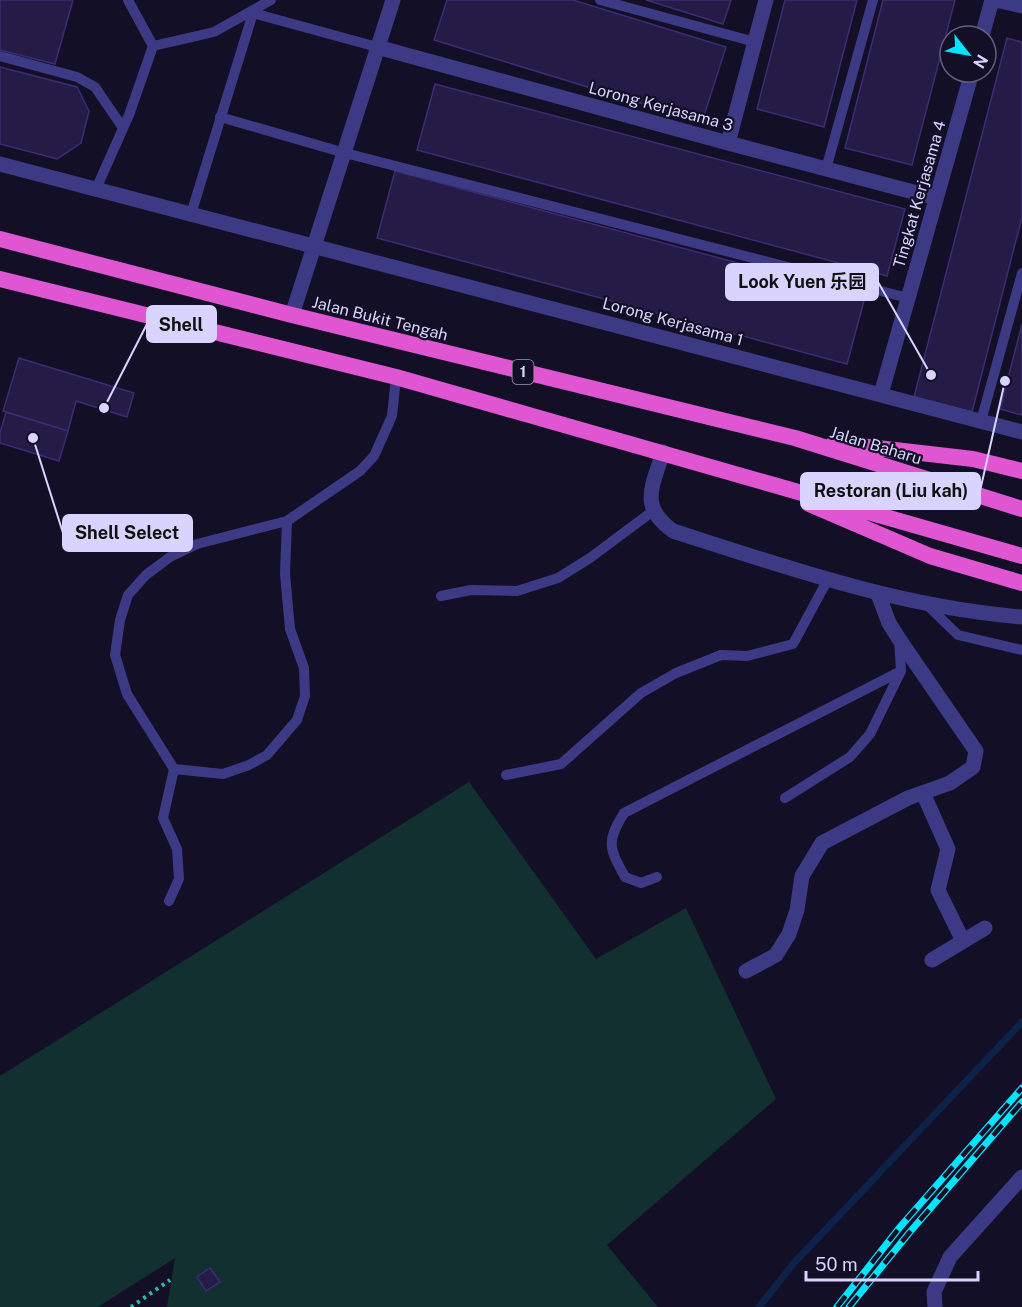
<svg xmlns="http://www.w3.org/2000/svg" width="1022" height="1307" font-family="'Public Sans','Noto Sans SC',sans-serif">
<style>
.green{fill:#12302f}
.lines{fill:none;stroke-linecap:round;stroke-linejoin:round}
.stream{stroke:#0c2248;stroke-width:7}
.building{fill:#241b47;stroke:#3b2d73;stroke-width:1.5}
.path{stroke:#2fb8b0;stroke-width:4;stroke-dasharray:3 4.5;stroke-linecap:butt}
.service{stroke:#3d3a85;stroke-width:10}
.minor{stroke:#3d3a85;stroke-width:15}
.trunk{stroke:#e055d1;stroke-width:16}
.rail-casing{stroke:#00e5ff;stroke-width:7}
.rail{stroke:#130f26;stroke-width:4.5;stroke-dasharray:14;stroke-linecap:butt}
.labels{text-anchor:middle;stroke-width:4.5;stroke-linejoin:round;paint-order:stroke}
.shield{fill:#130f26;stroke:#9e99be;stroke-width:1.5}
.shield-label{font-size:15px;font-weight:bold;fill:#d9d4ff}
.street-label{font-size:16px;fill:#d9d4ff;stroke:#130f26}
.leader{fill:none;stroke:#d9d4ff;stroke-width:2}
.callout-dot{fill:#d9d4ff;stroke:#130f26;stroke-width:2}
.callout{fill:#d9d4ff;stroke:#d9d4ff;stroke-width:2}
.callout-label{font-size:18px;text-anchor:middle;font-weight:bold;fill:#111}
</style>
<rect width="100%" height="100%" fill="#130f26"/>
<!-- green -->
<path class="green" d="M469 782 596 959 686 908 776 1099 607 1245 658 1307H167L175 1258 98 1307H0V1076Z"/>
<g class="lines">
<!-- stream -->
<path class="stream" d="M759 1307 794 1263 1022 1022"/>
</g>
<!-- building -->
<path class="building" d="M0 0H73L55 64 0 50Z
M447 0H573L726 47 702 122 434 40Z
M646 0H731L723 24Z
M785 0H857L824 127 757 109Z
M883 0H955L912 165 845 148Z
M1007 38 1022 42V217L972 412 914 397Z
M0 67 77 87 89 111 81 143 57 159 0 144Z
M435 84 905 209 887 276 417 150Z
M395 171 865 297 847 364 377 238Z
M1022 324V415L1000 409Z
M19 358 134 393 127 417 76 401 68 431 3 411Z
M6 412 68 431 59 461 0 443V433Z
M210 1268 220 1282 206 1291 197 1277Z"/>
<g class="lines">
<!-- path -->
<path class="path" d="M131 1307 170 1280"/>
<!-- service -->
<path class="service" d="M600 0 755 42
M153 46 214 32 271 0
M0 56 77 77 95 87 123 128
M220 117 345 153 908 298
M826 169 873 0
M96 189 129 115 153 46 128 0
M191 214 253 13 377 47
M981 421 1022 273
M441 596 471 590 517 591 558 578 590 558 653 511
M926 604 958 635 1022 650
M174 769 223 774 249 765 267 755 297 720 305 696 304 668 290 629 285 574 287 521
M506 775 561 764 641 693 676 673 721 655 747 656 793 644 827 581
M785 798 850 757 870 734 901 671 899 639
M657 877 641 883 625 877C609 848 606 842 624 813L901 671
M169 901 179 879 177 849 163 818 174 769 127 694 115 655 120 620 128 595 146 575 170 557 197 544 287 521 360 471 374 456 392 416 396 377"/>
<!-- minor -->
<path class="minor" d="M996 0 1022 6
M982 36 992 0
M377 47 728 143 936 198
M728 143 766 0
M0 164 1022 432
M292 315 393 0
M881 394 972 72
M663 452C653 486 638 506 673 531 788 568 900 607 1022 617
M923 793 948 849 938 890 963 941
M932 960 985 928
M746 971 776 955 789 934 797 910 802 876 822 843 908 798 950 783 973 767 976 751 899 639 889 623 878 594
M935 1307 934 1292 950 1257 1022 1177"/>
<!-- trunk -->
<path class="trunk" d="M0 239 292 315 795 438 1022 509
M0 279 396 377 1022 556
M834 443 973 459 1022 471
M809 504 930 556 1022 583"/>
<!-- rail casing -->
<g class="rail-casing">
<path id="rail" d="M837 1307 900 1227 1022 1088
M849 1307 909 1233 1022 1102"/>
</g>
<!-- rail -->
<use href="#rail" class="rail"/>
</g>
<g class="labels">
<!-- shield labels -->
<rect class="shield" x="512.5" y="360" width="21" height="24" rx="4.5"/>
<g class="shield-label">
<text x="523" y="377">1</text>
</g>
<!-- street labels -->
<g class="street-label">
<text transform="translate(661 106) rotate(15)" y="6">Lorong Kerjasama 3</text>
<text transform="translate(919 194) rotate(-74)" y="6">Tingkat Kerjasama 4</text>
<text transform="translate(380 318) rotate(14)" y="6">Jalan Bukit Tengah</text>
<text transform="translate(673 321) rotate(15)" y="6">Lorong Kerjasama 1</text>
<text transform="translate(876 445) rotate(17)" y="6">Jalan Baharu</text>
</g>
</g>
<!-- callouts -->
<path class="leader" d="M931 375L878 282M104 408L147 324M1005 381L980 491M33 438L63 533"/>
<g class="callout-dot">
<circle cx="931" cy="375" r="6"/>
<circle cx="104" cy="408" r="6"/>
<circle cx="1005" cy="381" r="6"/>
<circle cx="33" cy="438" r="6"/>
</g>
<g class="callout">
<rect x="726" y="264" width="152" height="36" rx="6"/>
<rect x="147" y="306" width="69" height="36" rx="6"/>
<rect x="801" y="473" width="179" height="36" rx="6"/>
<rect x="63" y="515" width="129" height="36" rx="6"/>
</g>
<g class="callout-label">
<text x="802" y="288">Look Yuen 乐园</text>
<text x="181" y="331">Shell</text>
<text x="891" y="497">Restoran (Liu kah)</text>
<text x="127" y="539">Shell Select</text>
</g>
<!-- north arrow -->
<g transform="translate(968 54) rotate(121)"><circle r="28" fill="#130f26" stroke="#625e7d" stroke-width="1.5"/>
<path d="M0-4.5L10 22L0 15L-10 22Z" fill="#00e5ff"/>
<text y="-9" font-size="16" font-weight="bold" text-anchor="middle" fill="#d9d4ff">N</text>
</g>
<!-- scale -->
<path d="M806 1271v9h172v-9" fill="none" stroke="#d9d4ff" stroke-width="3"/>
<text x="815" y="1271" font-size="18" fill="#d9d4ff" stroke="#130f26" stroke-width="4.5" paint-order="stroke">50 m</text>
</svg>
